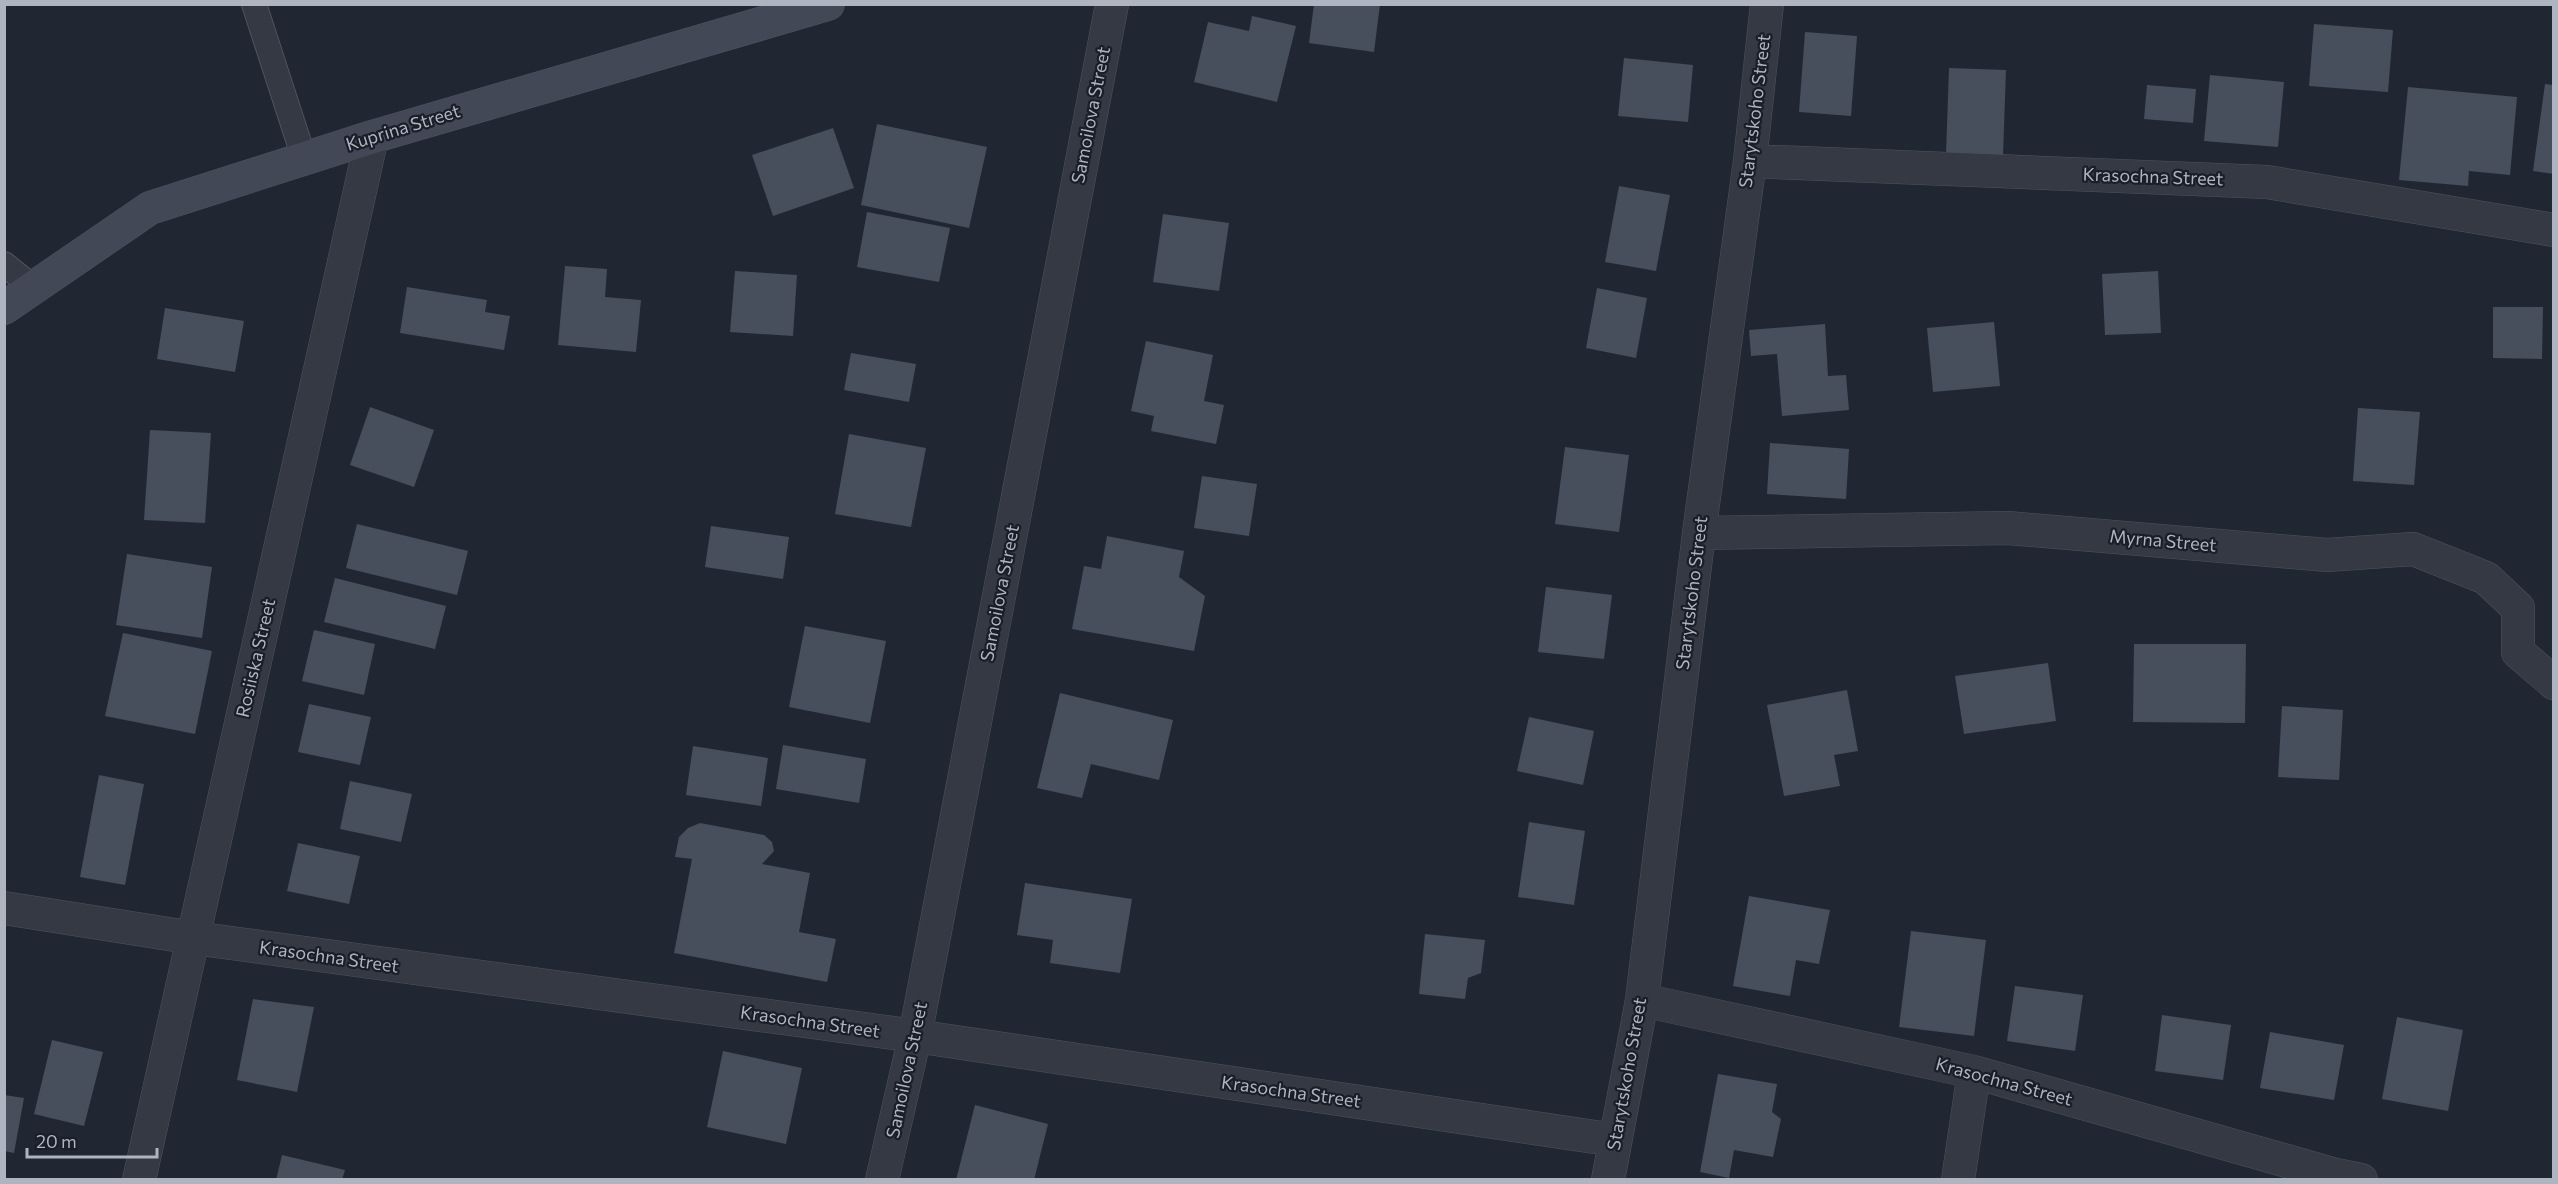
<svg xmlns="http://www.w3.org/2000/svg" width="2558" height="1184" font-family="Commissioner,sans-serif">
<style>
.building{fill:#474e5c}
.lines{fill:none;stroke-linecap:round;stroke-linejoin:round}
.lane-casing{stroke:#4e545e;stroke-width:26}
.street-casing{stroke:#4e545e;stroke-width:34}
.secondary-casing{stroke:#4e545e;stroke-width:34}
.lane{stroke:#343943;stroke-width:24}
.street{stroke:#343943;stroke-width:33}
.secondary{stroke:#424856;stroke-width:33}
.labels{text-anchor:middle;stroke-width:4.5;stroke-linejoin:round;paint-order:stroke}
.street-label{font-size:18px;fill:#aeb4c0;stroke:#191e28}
</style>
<rect width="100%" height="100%" fill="#212732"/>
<!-- building -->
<path class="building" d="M1314 4H1380L1374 52 1309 43Z
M1252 16 1296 26 1277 102 1194 82 1208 22 1249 31Z
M2314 24 2393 30 2388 92 2309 86Z
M1805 32 1857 36 1851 116 1799 112Z
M1624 58 1693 65 1688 122 1618 116Z
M1949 68 2006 70 2003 156 1946 154Z
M2210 75 2284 82 2278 147 2204 141Z
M2545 84 2554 85V174L2533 171Z
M2147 85 2196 89 2193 123 2144 119Z
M2408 87 2517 97 2510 175 2469 171 2468 186 2399 180Z
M877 124 987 147 969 228 861 205Z
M833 128 854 188 773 216 752 155Z
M1619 186 1670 195 1656 271 1605 262Z
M867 212 950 228 939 282 857 267Z
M1163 214 1229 223 1219 291 1153 282Z
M565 266 607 269 605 297 641 300 636 352 558 345Z
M735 271 797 275 793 336 730 332Z
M2158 271 2161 333 2105 335 2102 274Z
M407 287 487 300 485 312 510 316 504 350 400 333Z
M1597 288 1647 298 1636 358 1586 348Z
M2493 307H2543L2542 359 2493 358Z
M165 308 244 321 235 372 157 359Z
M1994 322 2000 386 1933 392 1927 328Z
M1825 324 1828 376 1846 375 1849 410 1782 416 1777 354 1751 356 1749 330Z
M1146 341 1213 355 1204 401 1224 405 1216 444 1151 431 1154 416 1131 411Z
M851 353 916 364 909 402 844 390Z
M370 407 434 430 414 487 350 465Z
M2358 408 2420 412 2414 485 2353 481Z
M150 430 211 433 205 523 144 520Z
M849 434 926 448 911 527 835 514Z
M1770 443 1849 449 1846 499 1767 494Z
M1565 447 1629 455 1619 532 1555 524Z
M1202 476 1257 484 1249 536 1194 528Z
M357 524 468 551 457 595 346 568Z
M711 526 789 537 783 579 705 567Z
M1107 536 1184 551 1179 577 1205 596 1194 651 1072 629 1084 566 1101 569Z
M127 554 212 567 202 638 116 625Z
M335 578 446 606 435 649 324 622Z
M1546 587 1612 595 1604 659 1538 652Z
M805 626 886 641 870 723 789 707Z
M314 630 375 644 364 695 302 681Z
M123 633 212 651 195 734 105 716Z
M2134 644H2246L2245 723 2133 722Z
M2048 663 2056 721 1964 734 1955 676Z
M1847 690 1858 751 1834 755 1840 786 1784 796 1767 705Z
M1060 693 1173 720 1159 780 1091 764 1082 798 1037 788Z
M309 704 371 717 360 765 298 752Z
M2282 706 2343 710 2339 780 2278 777Z
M1529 717 1594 731 1583 785 1517 771Z
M783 745 866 759 859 803 776 789Z
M693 746 768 758 761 806 686 795Z
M99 775 144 784 125 885 80 877Z
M350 781 412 794 401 842 340 829Z
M1529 822 1585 831 1574 905 1518 897Z
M700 823 764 835 772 842 774 851 762 864 810 873 799 932 836 939 827 982 674 953 692 859 675 857 679 837 688 828Z
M298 843 360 856 349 904 287 891Z
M1025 883 1132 899 1120 973 1050 963 1053 940 1017 935Z
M1749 896 1830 910 1819 964 1796 960 1790 996 1733 986Z
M1911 931 1986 940 1974 1036 1899 1027Z
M1425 934 1485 940 1481 973 1468 978 1465 999 1419 994Z
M2015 986 2083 995 2075 1051 2007 1041Z
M253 999 314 1007 297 1092 237 1080Z
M2162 1015 2231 1025 2223 1080 2155 1071Z
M2397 1017 2463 1030 2448 1111 2382 1099Z
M2270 1032 2344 1045 2334 1100 2260 1088Z
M52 1040 103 1052 84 1126 34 1114Z
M723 1051 802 1068 786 1144 707 1127Z
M1718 1074 1777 1084 1772 1112 1781 1119 1773 1157 1734 1150 1729 1178 1700 1172Z
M4 1095 24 1098 14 1153 4 1151Z
M975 1105 1048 1124 1034 1180H956Z
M282 1155 345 1170 342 1180H276Z"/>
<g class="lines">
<!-- lane casing -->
<g class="lane-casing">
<path id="lane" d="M254 4 304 158
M4 264 34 288"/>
</g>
<!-- street casing -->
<g class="street-casing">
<path id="street" d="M1750 161 2267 182 2554 230
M1699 533 2008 528 2327 555 2413 549 2486 578 2518 608V652L2554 683
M4 908 194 938 915 1036 1615 1140
M1642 1000 1974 1072 2336 1175 2361 1180
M139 1180 372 137
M882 1180 915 1036 1112 4
M1608 1180 1642 1000 1699 533 1750 161 1767 4
M1958 1180 1974 1072"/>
</g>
<!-- secondary casing -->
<g class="secondary-casing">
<path id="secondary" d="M4 308 150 208 372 137 828 4"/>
</g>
<!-- lane -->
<use href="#lane" class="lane"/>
<!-- street -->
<use href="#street" class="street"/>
<!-- secondary -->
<use href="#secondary" class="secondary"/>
</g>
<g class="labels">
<!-- street labels -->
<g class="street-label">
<text transform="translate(1755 111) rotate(-83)" y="6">Starytskoho Street</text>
<text transform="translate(1091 115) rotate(-79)" y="6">Samoilova Street</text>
<text transform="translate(403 128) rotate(-17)" y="6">Kuprina Street</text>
<text transform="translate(2153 177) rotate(2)" y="6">Krasochna Street</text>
<text transform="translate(2163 541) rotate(5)" y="6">Myrna Street</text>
<text transform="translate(1000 593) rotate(-79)" y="6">Samoilova Street</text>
<text transform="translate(1692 593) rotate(-83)" y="6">Starytskoho Street</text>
<text transform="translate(256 658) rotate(-77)" y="6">Rosiiska Street</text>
<text transform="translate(329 957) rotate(8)" y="6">Krasochna Street</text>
<text transform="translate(810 1022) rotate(8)" y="6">Krasochna Street</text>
<text transform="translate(907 1070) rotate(-78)" y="6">Samoilova Street</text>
<text transform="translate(1627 1074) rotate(-80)" y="6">Starytskoho Street</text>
<text transform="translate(2004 1082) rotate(15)" y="6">Krasochna Street</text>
<text transform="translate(1291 1092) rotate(8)" y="6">Krasochna Street</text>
</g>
</g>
<!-- border -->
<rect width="2558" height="1184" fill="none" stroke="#aeb4c0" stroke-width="12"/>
<!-- scale -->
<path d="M27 1148v9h130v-9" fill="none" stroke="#aeb4c0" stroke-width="3"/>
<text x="36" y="1148" font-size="18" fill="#aeb4c0" stroke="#191e28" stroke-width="4.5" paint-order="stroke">20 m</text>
</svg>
